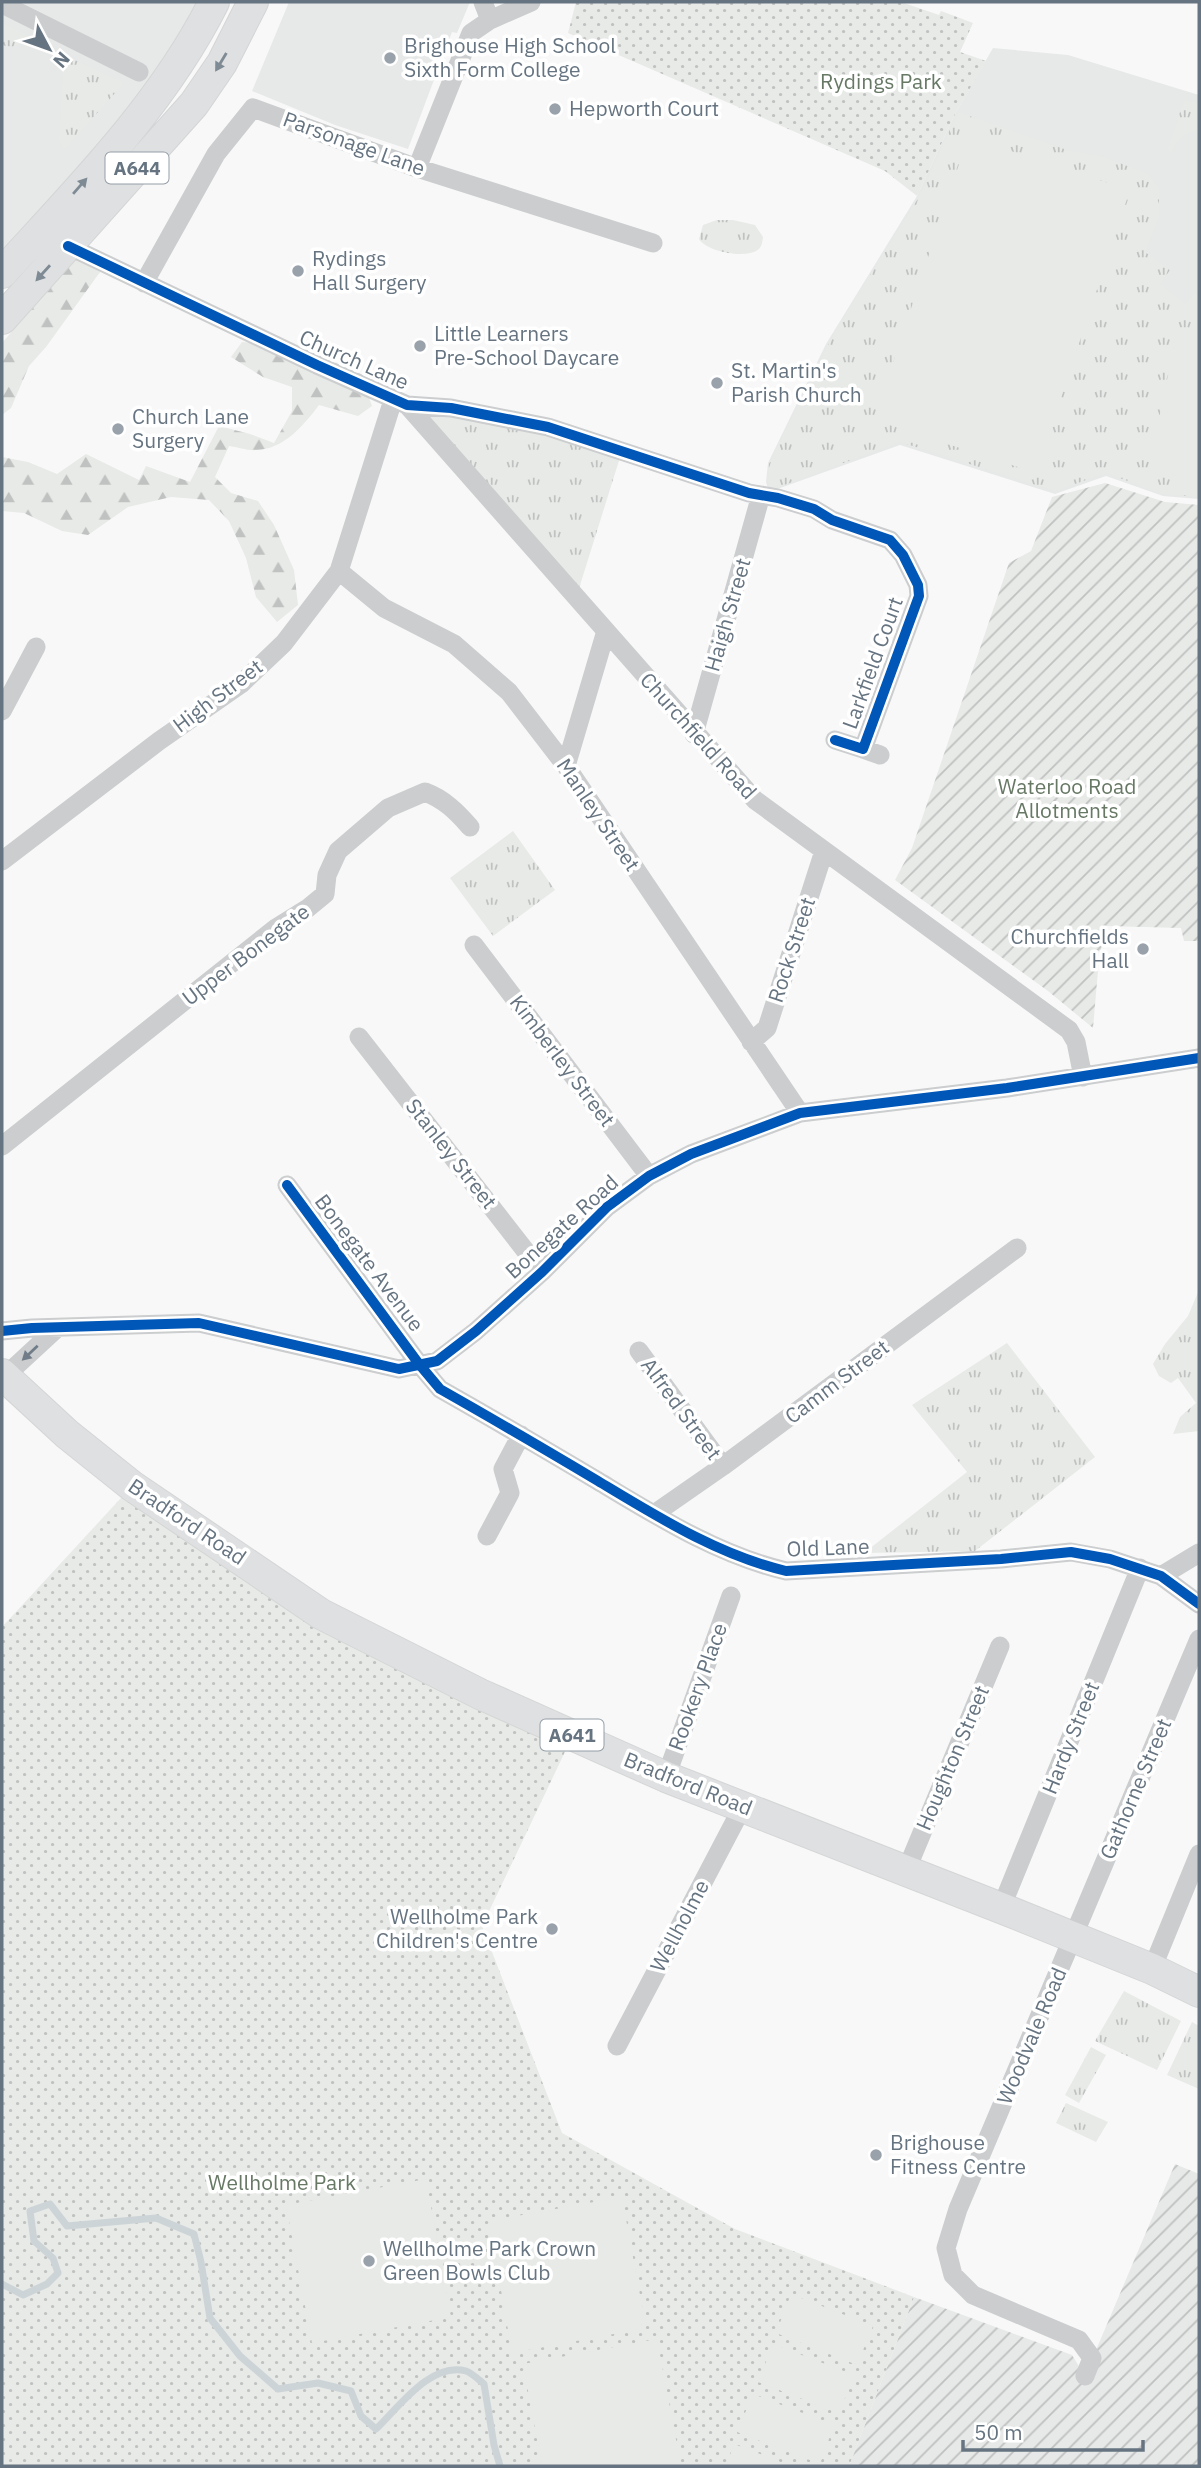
<svg xmlns="http://www.w3.org/2000/svg" width="1201" height="2468" font-family="'IBM Plex Sans',sans-serif">
<style>
.built{fill:#e7e8e8}
.industrial{fill:url(#industrial-furrows)}
.grass{fill:url(#grass-tufts)}
.forest{fill:url(#forest-firs)}
.park{fill:url(#park-dots)}
.garden{fill:url(#garden-furrows)}
.pitch{fill:#e7eae6}
.lines{fill:none;stroke-linecap:round;stroke-linejoin:round}
.stream{stroke:#cdd4d8;stroke-width:7}
.primary-casing{stroke:#d4d5d6;stroke-width:32}
.street{stroke:#cbcdce;stroke-width:19}
.primary{stroke:#dfe0e1;stroke-width:30}
.cycleway-casing{stroke:#fff;stroke-width:15}
.cycleway{stroke:#0057b8;stroke-width:10}
.oneway{fill:#7e8a94}
.oneway2{fill:#707d89}
.poi-dot{fill:#99a2ab;stroke:#fff;stroke-width:2.5}
.labels{text-anchor:middle;stroke-width:7;stroke-linejoin:round;paint-order:stroke}
.shield{fill:#fff;stroke:#949ea7;stroke-width:2}
.shield-label{font-size:19px;font-weight:bold;fill:#667481}
.poi-label{font-size:21px;fill:#667481;stroke:#fff;text-anchor:start}
.park-label{font-size:21px;fill:#677965;stroke:#fff}
.street-label{font-size:21px;fill:#667481;stroke:#fff}
</style>
<defs>
<pattern id="industrial-furrows" width="10" height="10" patternUnits="userSpaceOnUse" patternTransform="scale(1.75)"><rect width="10" height="10" fill="#e7e8e8"/><path d="M-1 1l2-2M0 10L10 0M9 11l2-2" fill="none" stroke="#bfc1c1"/></pattern>
<pattern id="grass-tufts" width="24" height="20" patternUnits="userSpaceOnUse" patternTransform="scale(1.75)"><rect width="24" height="20" fill="#e7eae6"/><path d="M3 7l-1-3M5 7V3M7 7l1-3M15 17l-1-3M17 17v-4M19 17l1-3" fill="none" stroke="#bfc2c0"/></pattern>
<pattern id="forest-firs" width="22" height="20" patternUnits="userSpaceOnUse" patternTransform="scale(1.75)"><rect width="22" height="20" fill="#e7eae6"/><path d="M5 1l3.5 6h-7zM16 11l3.5 6h-7z" fill="#bfc2c0"/></pattern>
<pattern id="park-dots" width="8" height="8" patternUnits="userSpaceOnUse" patternTransform="scale(1.75)"><rect width="8" height="8" fill="#e7eae6"/><path d="M2 2h.1M6 6h.1" fill="none" stroke="#bfc2c0" stroke-width="1.8" stroke-linecap="round"/></pattern>
<pattern id="garden-furrows" width="10" height="10" patternUnits="userSpaceOnUse" patternTransform="scale(1.75)"><rect width="10" height="10" fill="#e7eae6"/><path d="M-1 1l2-2M0 10L10 0M9 11l2-2" fill="none" stroke="#bfc2c0"/></pattern>
</defs>
<rect width="100%" height="100%" fill="#f8f8f8"/>
<!-- built -->
<path class="built" d="M2 2H214L2 273Z
M289 2H470L457 33 452 32 408 149 335 125 252 91Z
M993 48 1068 55 1199 95V499L1163 496 1106 476 1055 494 900 445 769 492 766 482 768 463 826 344 917 196 956 112Z"/>
<!-- industrial -->
<path class="industrial" d="M1175 2164 1199 2174V2466H849L914 2297 1072 2355 1085 2376Z"/>
<!-- grass -->
<path class="grass" d="M2 23 29 36C22 46 13 48 2 45Z
M64 55 124 83 65 149 61 146 59 139Z
M1184 100 1199 103V130C1186 131 1175 140 1172 153L1168 149Z
M958 112 1067 150 1104 157 1148 174 1159 188V217L1145 252 1170 270 1160 284 1185 304 1198 290 1199 291V497L1163 494 1106 473 1055 491 900 442 771 490 768 482 769 464 835 331 919 197Z
M717 220H733L755 225 763 237C762 243 762 248 756 251 743 258 707 252 699 239L703 225Z
M407 405 622 451 576 598Z
M513 831 555 890 493 936 450 878Z
M1199 1290V1431L1173 1434 1180 1417 1196 1403 1178 1378 1171 1383 1159 1376 1153 1364 1165 1344 1188 1316Z
M1007 1343 1095 1457 975 1551 864 1553 967 1472 912 1405Z
M1124 1991 1181 2021 1157 2070 1095 2041Z
M1192 2022 1199 2026V2089L1167 2075Z
M1091 2047 1106 2055 1079 2103 1065 2095Z
M1066 2103 1108 2122 1096 2142 1056 2123Z"/>
<!-- forest -->
<path class="forest" d="M75 258 100 272 46 347 29 366 11 408 2 415V343Z
M242 342 253 343 369 398 372 406 358 416 319 405C304 425 284 449 257 450 248 451 238 447 229 446L215 477 231 493 258 501 274 525 294 570 298 605 277 622 256 597 246 558 229 521 209 500 171 497 128 507 88 535 62 531 24 513 2 511V457L28 462 57 474 86 454 139 480 146 466 190 482 219 426 250 434 274 443 292 411V387L263 377 231 357Z"/>
<!-- park -->
<path class="park" d="M576 2H901L939 15 941 11 973 23 960 52 986 61 956 112 917 196 885 171 568 33Z
M132 1486 321 1614 573 1735 482 1926 562 2133 735 2229 914 2297 849 2466H2V1627Z"/>
<!-- garden -->
<path class="garden" d="M1105 483 1165 502 1199 505V941H1184L1181 928 1106 926 1099 959 1093 1028 1048 991 895 880 912 848 1009 563 1031 551 1052 497Z"/>
<!-- pitch -->
<path class="pitch" d="M968 137 1130 190 1036 473 874 420Z
M1178 327 1199 332V479L1148 471Z
M426 2179 451 2317 312 2343 286 2205Z
M622 2197 646 2328 512 2353 489 2221Z
M791 2294 873 2326 857 2365 776 2333Z
M657 2339 681 2466H542L523 2364Z
M773 2344 854 2375 839 2413 758 2382Z
M753 2394 834 2425 820 2464 737 2432Z
M734 2444 791 2466H726Z"/>
<g class="lines">
<!-- stream -->
<path class="stream" d="M2 2284 23 2295 47 2284 58 2273 53 2258 34 2241 30 2211 50 2204 67 2226 156 2218 194 2234 201 2262 210 2318 240 2356 278 2389 318 2383 351 2391 361 2416 376 2429C398 2408 431 2361 466 2371 472 2373 479 2380 484 2384L494 2445 500 2466"/>
<!-- primary casing -->
<g class="primary-casing">
<path id="primary" d="M2 273C79 189 163 104 214 2
M2 319 194 104 222 63 253 2
M2 1374 67 1434 132 1486 321 1614 480 1694 666 1777 1001 1908 1152 1969 1199 1992"/>
</g>
<!-- street -->
<path class="street" d="M483 2 490 20
M2 4 139 72
M417 168 471 33 490 20 531 2
M68 246 317 365 407 405 451 408 548 427 749 493 778 498 814 509 832 520 890 540 903 555 918 585 919 596 863 749 835 740
M144 283 216 154 253 108 417 168 653 243
M407 405 755 800 1069 1030 1076 1042 1083 1077
M339 571 384 608 454 644 509 692 566 766 800 1113
M2 711 36 647
M694 734 761 495
M863 749 880 755
M566 766 606 631
M2 861 159 741 241 684 284 643 339 571 393 400
M474 945 649 1176
M359 1037 542 1272
M751 1042 767 1028 824 851
M2 1146 276 928 308 908 325 894 327 875 338 851 388 808 425 792C444 799 457 812 470 827
M287 1185 419 1364 440 1389C493 1419 546 1450 598 1481 658 1517 718 1555 786 1571L1001 1559 1071 1552 1110 1559 1161 1576 1199 1604
M2 1331 32 1328 199 1323 399 1369 437 1361 476 1331 542 1272 607 1207 649 1176 691 1154 800 1113 1007 1088 1199 1058
M639 1351 723 1466
M4 1377 56 1329
M654 1514 723 1466 1017 1248
M487 1536 510 1493 503 1469 521 1435
M1161 1576 1199 1553
M666 1777 731 1596
M906 1871 1000 1646
M1001 1908 1140 1568
M1152 1969 1199 1854
M617 2046 743 1806
M1085 2376 1092 2358 1079 2340 973 2295 953 2275 946 2248 958 2209 1199 1639"/>
<!-- primary -->
<use href="#primary" class="primary"/>
<!-- cycleway casing -->
<g class="cycleway-casing">
<path id="cycleway" d="M68 246 317 365 407 405 451 408 548 427 749 493 778 498 814 509 832 520 890 540 903 555 918 585 919 596 863 749 835 740
M287 1185 419 1364 440 1389C493 1419 546 1450 598 1481 658 1517 718 1555 786 1571L1001 1559 1071 1552 1110 1559 1161 1576 1199 1604
M2 1331 32 1328 199 1323 399 1369 437 1361 476 1331 542 1272 607 1207 649 1176 691 1154 800 1113 1007 1088 1199 1058"/>
</g>
<!-- cycleway -->
<use href="#cycleway" class="cycleway"/>
</g>
<!-- one-way arrows -->
<defs><path id="oneway-solid" d="M-6-.8H1V-3.2L6.5 0L1 3.2V.8H-6Z" transform="scale(1.75)"/></defs>
<g class="oneway">
<use href="#oneway-solid" transform="translate(221 62) rotate(121)"/>
<use href="#oneway-solid" transform="translate(80 186) rotate(-49)"/>
<use href="#oneway-solid" transform="translate(43 273) rotate(132)"/>
</g>
<use class="oneway2" href="#oneway-solid" transform="translate(30 1353) rotate(137)"/>
<!-- markers -->
<g class="poi-dot">
<circle cx="390" cy="58" r="7"/>
<circle cx="555" cy="109" r="7"/>
<circle cx="298" cy="271" r="7"/>
<circle cx="420" cy="346" r="7"/>
<circle cx="717" cy="383" r="7"/>
<circle cx="118" cy="429" r="7"/>
<circle cx="1143" cy="949" r="7"/>
<circle cx="552" cy="1929" r="7"/>
<circle cx="876" cy="2155" r="7"/>
<circle cx="369" cy="2261" r="7"/>
</g>
<g class="labels">
<!-- shield labels -->
<g class="shield">
<rect x="105.5" y="152.5" width="63" height="31" rx="5"/>
<rect x="540.5" y="1719.5" width="63" height="31" rx="5"/>
</g>
<g class="shield-label">
<text x="137" y="175">A644</text>
<text x="572" y="1742">A641</text>
</g>
<!-- poi labels -->
<g class="poi-label">
<text x="404" y="53">Brighouse High School<tspan x="404" dy="24">Sixth Form College</tspan></text>
<text x="569" y="116">Hepworth Court</text>
<text x="312" y="266">Rydings<tspan x="312" dy="24">Hall Surgery</tspan></text>
<text x="434" y="341">Little Learners<tspan x="434" dy="24">Pre-School Daycare</tspan></text>
<text x="731" y="378">St. Martin's<tspan x="731" dy="24">Parish Church</tspan></text>
<text x="132" y="424">Church Lane<tspan x="132" dy="24">Surgery</tspan></text>
<text x="1129" y="944" text-anchor="end">Churchfields<tspan x="1129" dy="24">Hall</tspan></text>
<text x="538" y="1924" text-anchor="end">Wellholme Park<tspan x="538" dy="24">Children's Centre</tspan></text>
<text x="890" y="2150">Brighouse<tspan x="890" dy="24">Fitness Centre</tspan></text>
<text x="383" y="2256">Wellholme Park Crown<tspan x="383" dy="24">Green Bowls Club</tspan></text>
</g>
<!-- park labels -->
<g class="park-label">
<text x="881" y="89">Rydings Park</text>
<text x="1067" y="794">Waterloo Road<tspan x="1067" dy="24">Allotments</tspan></text>
<text x="282" y="2190">Wellholme Park</text>
</g>
<!-- street labels -->
<g class="street-label">
<text transform="translate(354 144) rotate(20)" y="7">Parsonage Lane</text>
<text transform="translate(354 360) rotate(24)" y="7">Church Lane</text>
<text transform="translate(728 615) rotate(-74)" y="7">Haigh Street</text>
<text transform="translate(873 663) rotate(-70)" y="7">Larkfield Court</text>
<text transform="translate(218 696) rotate(-37)" y="7">High Street</text>
<text transform="translate(698 736) rotate(48)" y="7">Churchfield Road</text>
<text transform="translate(598 815) rotate(56)" y="7">Manley Street</text>
<text transform="translate(792 950) rotate(-72)" y="7">Rock Street</text>
<text transform="translate(246 955) rotate(-37)" y="7">Upper Bonegate</text>
<text transform="translate(562 1061) rotate(53)" y="7">Kimberley Street</text>
<text transform="translate(451 1154) rotate(52)" y="7">Stanley Street</text>
<text transform="translate(562 1227) rotate(-42)" y="7">Bonegate Road</text>
<text transform="translate(369 1263) rotate(53)" y="7">Bonegate Avenue</text>
<text transform="translate(837 1382) rotate(-37)" y="7">Camm Street</text>
<text transform="translate(681 1409) rotate(54)" y="7">Alfred Street</text>
<text transform="translate(187 1522) rotate(34)" y="7">Bradford Road</text>
<text transform="translate(828 1548) rotate(-2)" y="7">Old Lane</text>
<text transform="translate(698 1687) rotate(-70)" y="7">Rookery Place</text>
<text transform="translate(1071 1738) rotate(-68)" y="7">Hardy Street</text>
<text transform="translate(953 1758) rotate(-67)" y="7">Houghton Street</text>
<text transform="translate(688 1784) rotate(22)" y="7">Bradford Road</text>
<text transform="translate(1136 1789) rotate(-67)" y="7">Gathorne Street</text>
<text transform="translate(680 1926) rotate(-62)" y="7">Wellholme</text>
<text transform="translate(1032 2036) rotate(-67)" y="7">Woodvale Road</text>
</g>
</g>
<!-- border -->
<rect width="1201" height="2468" fill="none" stroke="#667481" stroke-width="7"/>
<!-- north arrow -->
<g transform="translate(49 49) rotate(131)" stroke="#ffffff" stroke-width="5" paint-order="stroke">
<path d="M0-5L12 26L0 18L-12 26Z" fill="#667481"/>
<text y="-10" font-size="19" font-weight="bold" text-anchor="middle" fill="#667481">N</text>
</g>
<!-- scale -->
<path d="M963 2440v10h180v-10" fill="none" stroke="#667481" stroke-width="3.5"/>
<text x="974" y="2440" font-size="21" fill="#667481" stroke="#ffffff" stroke-width="5" paint-order="stroke">50 m</text>
</svg>
